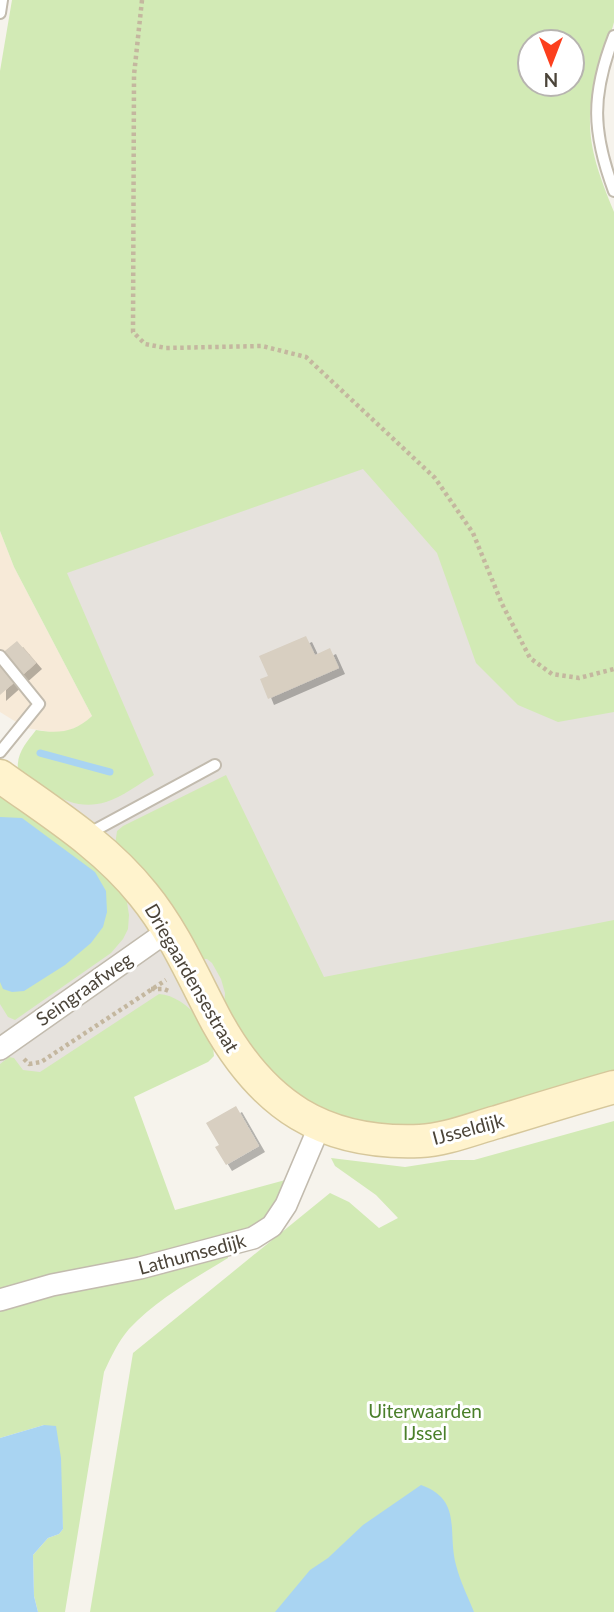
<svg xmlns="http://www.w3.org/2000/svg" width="614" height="1612" font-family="Lato,sans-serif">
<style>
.commercial{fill:#f7ead8}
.industrial{fill:#e6e2dd}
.green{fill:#d2eab5;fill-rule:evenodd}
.water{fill:#a9d4f2}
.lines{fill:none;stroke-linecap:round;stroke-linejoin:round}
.stream{stroke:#a9d4f2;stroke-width:7}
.building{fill:#d8cfc1;filter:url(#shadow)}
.lane-casing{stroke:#c2bbae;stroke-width:14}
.street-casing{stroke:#c2bbae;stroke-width:24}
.secondary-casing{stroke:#d6c79b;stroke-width:35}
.path{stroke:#c4b79f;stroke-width:4.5;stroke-dasharray:3.5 3.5;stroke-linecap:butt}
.lane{stroke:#fff;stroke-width:10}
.street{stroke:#fff;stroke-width:21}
.secondary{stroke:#fff3cd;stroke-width:32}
.labels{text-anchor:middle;stroke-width:6;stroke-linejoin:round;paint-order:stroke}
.street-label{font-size:19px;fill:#4b4439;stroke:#fff}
.park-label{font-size:19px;fill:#4a7f2a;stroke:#fff}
</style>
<defs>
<filter id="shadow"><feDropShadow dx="6" dy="6" stdDeviation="0" flood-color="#0004"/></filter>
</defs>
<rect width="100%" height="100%" fill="#f6f3ec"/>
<!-- commercial -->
<path class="commercial" d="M0 531 14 567 92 716 83 724 70 730 57 733 26 728 0 712Z"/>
<!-- industrial -->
<path class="industrial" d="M359 452 614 682V939L97 1073 0 1180V810L118 732 41 546Z"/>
<!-- green -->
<path class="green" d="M12 0H614C614 7 614 15 614 22 611 36 602 49 599 63 582 126 590 153 614 212V712L558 722 518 705 476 663 437 553 363 469 67 573 154 775C139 784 122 797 106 802 71 813 45 789 18 770 16 753 27 742 36 730 59 734 75 732 92 716L14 567 0 531V71ZM530 42H572V84H530Z
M226 775 324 977 614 920V1072L445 1123 415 1128 363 1124 311 1106 262 1067 224 1008 225 993 221 979 212 963 207 959H199L115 845 117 831 123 826Z
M0 792 93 858 126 896 129 915 128 929 123 939 111 953 15 1020 8 1017 0 1004Z
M159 994C187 996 213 1030 214 1056L208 1062 134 1097 175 1210 289 1179 287 1194 256 1230 0 1294V1064L9 1057 14 1058 23 1070 40 1072Z
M614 1121V1612H90L133 1353 330 1193 349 1202 379 1228 398 1218 376 1195 335 1166 331 1158 405 1167 450 1160H474Z
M228 1253V1258C195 1278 156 1300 129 1329 118 1342 111 1357 104 1372L65 1612H38L34 1596 33 1555 48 1538 59 1534 63 1529 61 1504 44 1425 0 1438V1307Z"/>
<!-- water -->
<path class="water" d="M0 817 22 818 95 872 106 891 107 912 103 927 91 943 65 965 24 991 12 992 3 989 0 982Z
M44 1425 56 1426 61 1458 63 1529 59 1534 48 1538 33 1555 34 1596 38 1612H0V1438Z
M421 1485C463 1500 447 1532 456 1565 460 1581 468 1597 474 1612H275L310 1570 328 1558 363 1525Z"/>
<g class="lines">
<!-- stream -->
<path class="stream" d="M40 753 110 772"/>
</g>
<!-- building -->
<path class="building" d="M306 636 315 655 330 648 339 668 268 699 260 679 268 676 259 656Z
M17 641 36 663 0 695V655Z
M236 1106 259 1146 226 1165 215 1147 219 1145 206 1123Z"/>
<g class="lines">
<!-- lane casing -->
<g class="lane-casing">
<path id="lane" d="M0 13 2 0
M614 36C591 95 592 132 614 191
M0 656 39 704 0 752
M86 835 215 765"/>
</g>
<!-- street casing -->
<g class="street-casing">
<path id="street" d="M0 1049 169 930
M0 1300 52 1285 140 1268 253 1238 272 1226 286 1205 320 1125"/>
</g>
<!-- secondary casing -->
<g class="secondary-casing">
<path id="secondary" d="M0 776C50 812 104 845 143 894 175 933 194 979 217 1022 263 1105 323 1145 420 1141 445 1140 472 1129 497 1122 536 1110 575 1098 614 1087"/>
</g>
<!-- path -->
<path class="path" d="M142 0 134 75 133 332 145 344 166 348 262 346 306 357 435 478 473 533 502 604 530 658 552 674 579 678 614 669
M151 989H164L171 992
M24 1059 29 1064 41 1062 166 980"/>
<!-- lane -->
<use href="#lane" class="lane"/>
<!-- street -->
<use href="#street" class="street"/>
<!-- secondary -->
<use href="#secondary" class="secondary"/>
</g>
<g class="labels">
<!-- street labels -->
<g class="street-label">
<text transform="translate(192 978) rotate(60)" y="7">Driegaardensestraat</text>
<text transform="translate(84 989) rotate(-35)" y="7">Seingraafweg</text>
<text transform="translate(468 1129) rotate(-15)" y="7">IJsseldijk</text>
<text transform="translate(192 1254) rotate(-15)" y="7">Lathumsedijk</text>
</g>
<!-- park labels -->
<g class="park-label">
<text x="425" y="1418">Uiterwaarden<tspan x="425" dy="22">IJssel</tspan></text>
</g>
</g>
<!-- north arrow -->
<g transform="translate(551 63) rotate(180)"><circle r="33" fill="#ffffff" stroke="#b7b4b0" stroke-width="2"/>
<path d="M0-5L12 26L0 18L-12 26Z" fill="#fc3f1d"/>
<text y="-10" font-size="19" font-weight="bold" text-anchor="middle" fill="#4b4439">N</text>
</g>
</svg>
